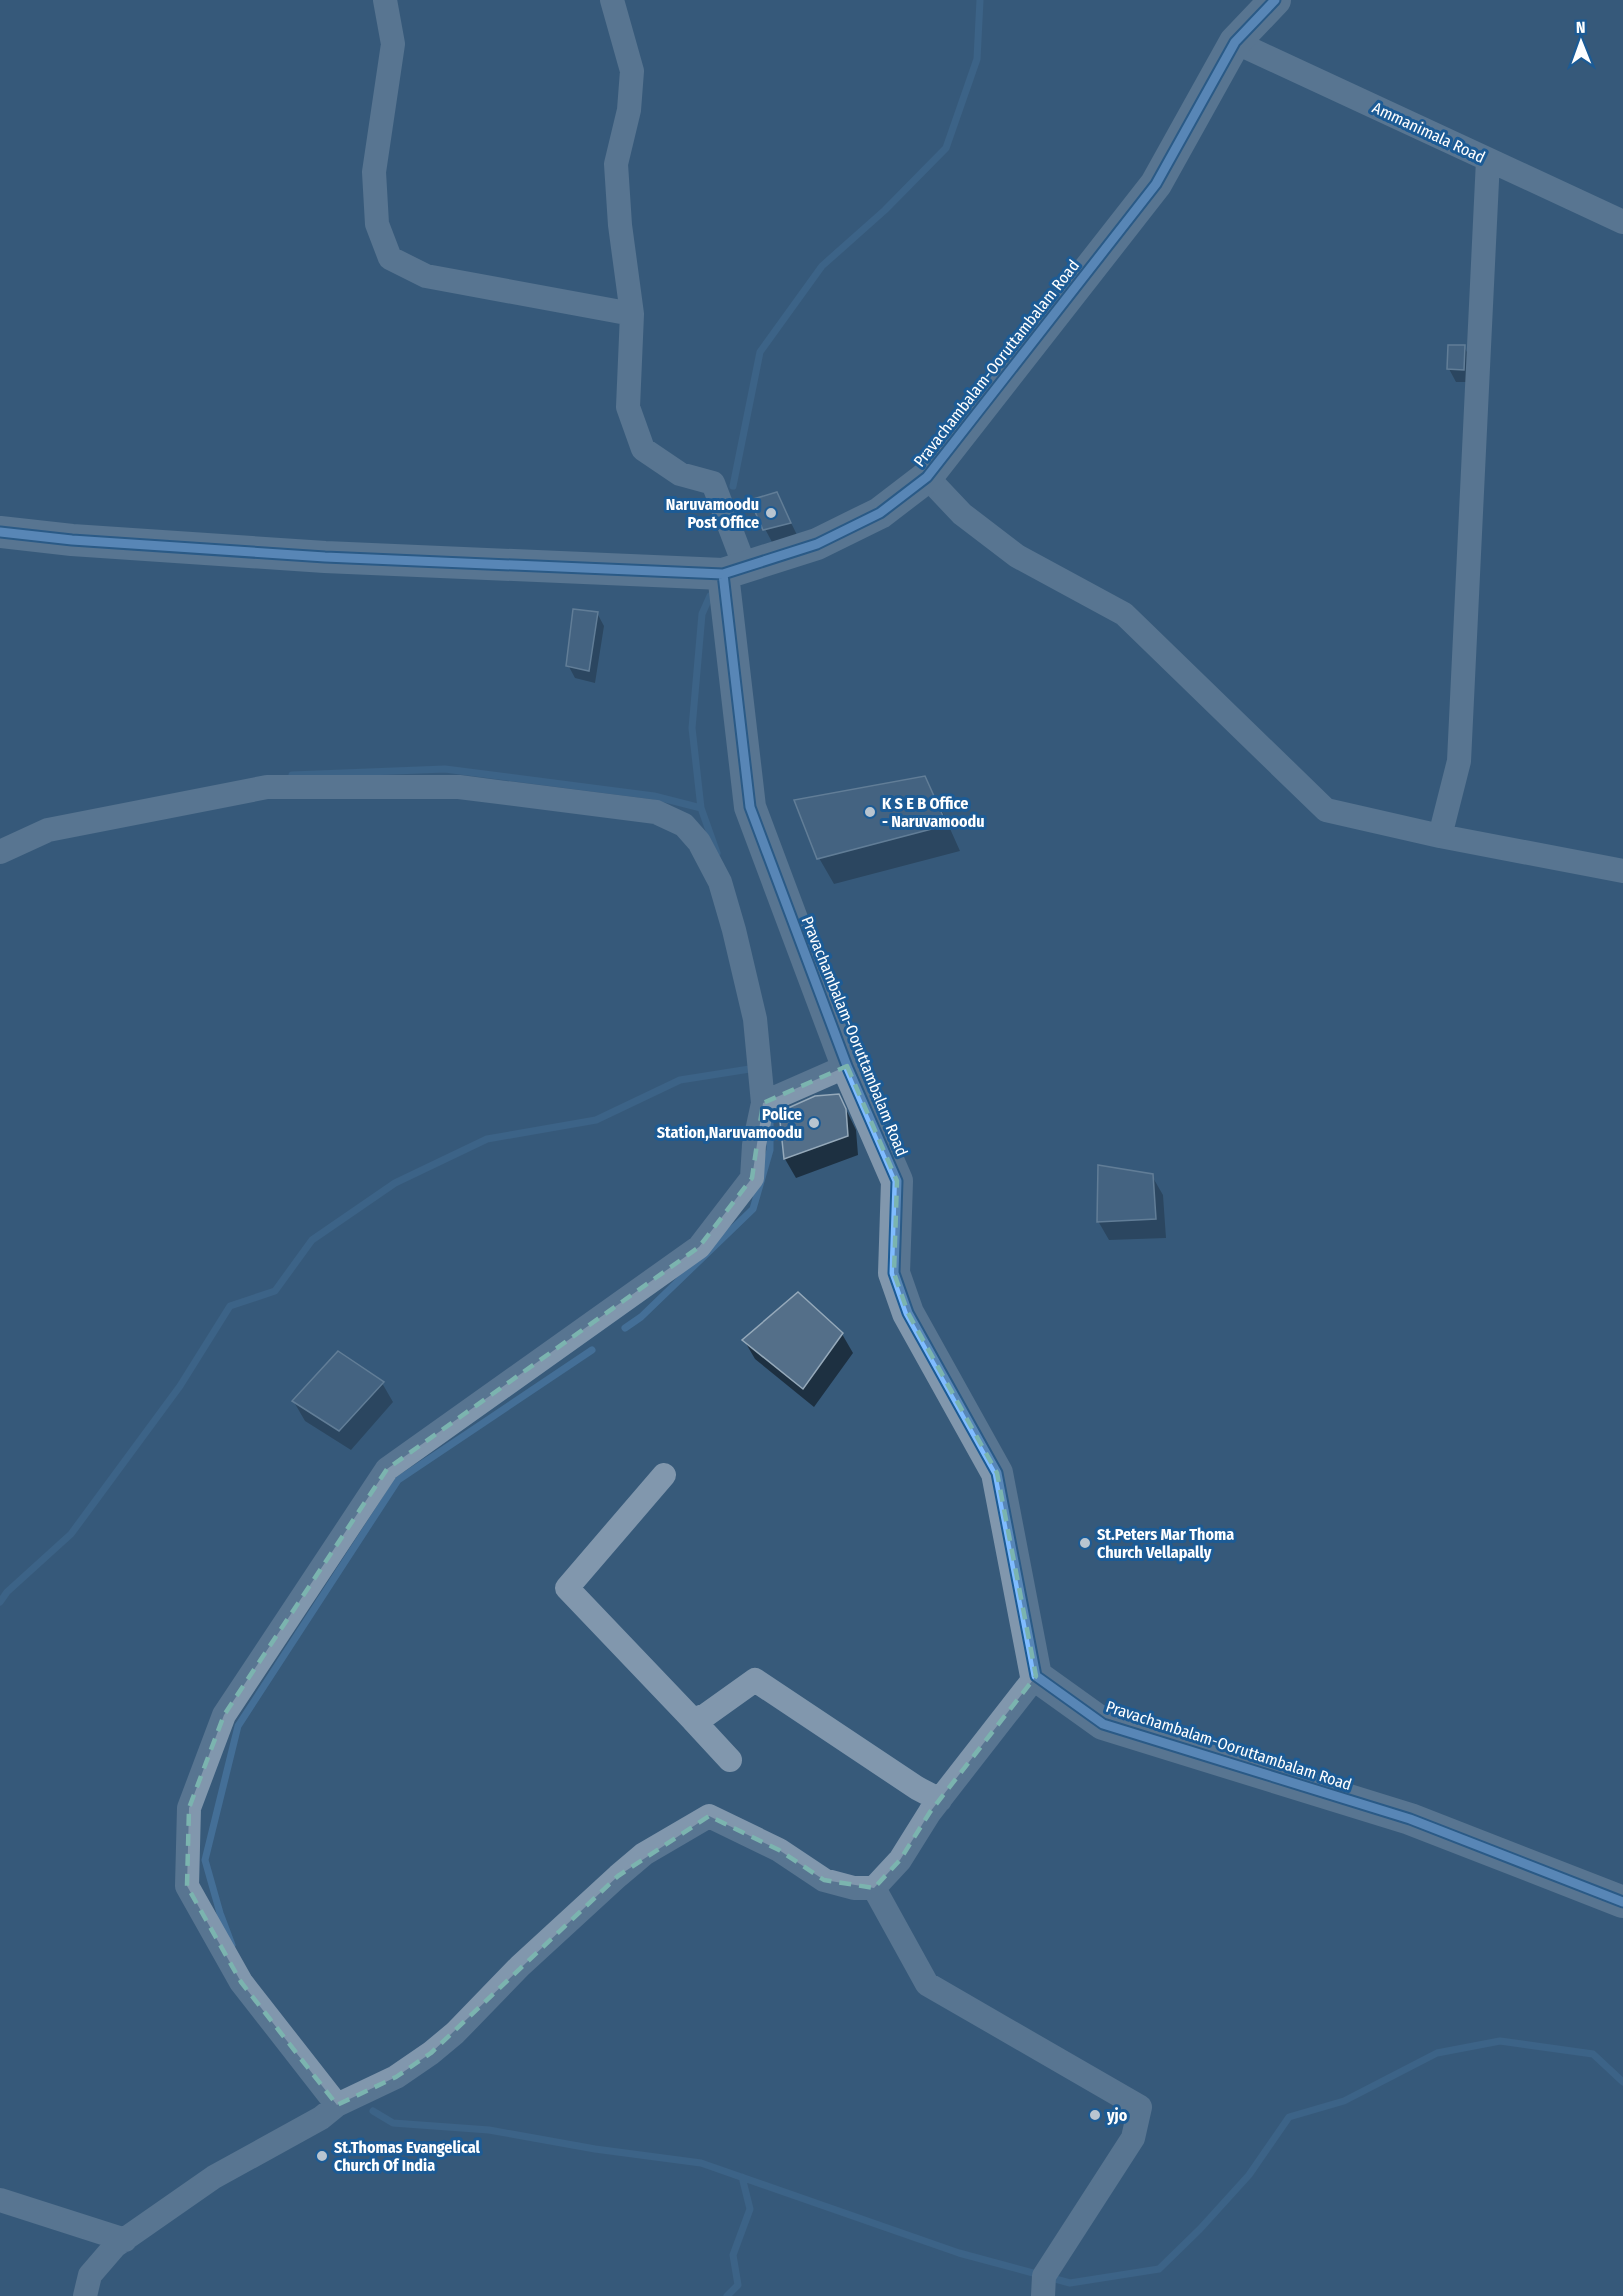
<svg xmlns="http://www.w3.org/2000/svg" width="1623" height="2296" font-family="'Fira Sans Condensed',sans-serif">
<style>
.shadow{fill:#0007}
.lines{fill:none;stroke-linecap:round;stroke-linejoin:round}
.stream{stroke:#446f97;stroke-width:7}
.building{fill:#546f89;stroke:#95a9ba;stroke-width:1.5}
.minor{stroke:#8197ad;stroke-width:24}
.tertiary{stroke:#8197ad;stroke-width:32}
.cycleway-casing{stroke:#1c5b95;stroke-width:13}
.cycleway{stroke:#80bcff;stroke-width:9}
.marked{fill:none;stroke:#7bb4af;stroke-width:4.5;stroke-dasharray:12 8;stroke-linejoin:round}
.poi-dot{fill:#b9c5d0;stroke:#1c5b95;stroke-width:2}
.labels{text-anchor:middle;stroke-width:6;stroke-linejoin:round;paint-order:stroke}
.street-label{font-size:16px;fill:#fff;stroke:#1c5b95}
.poi-label{font-size:16px;font-weight:bold;fill:#fff;stroke:#1c5b95;text-anchor:start}
</style>
<rect width="100%" height="100%" fill="#375a7a"/>
<!-- shadow -->
<path class="shadow" d="M1464 347 1471 359 1470 382H1456L1449 369Z
M777 494 797 535 772 542 765 529Z
M597 613 604 626 595 683 575 678 568 665Z
M924 778 939 804 960 851 834 884 819 858Z
M839 1095 856 1130 858 1155 796 1178 785 1159 781 1112Z
M1152 1176 1163 1195 1166 1238 1109 1240 1098 1221Z
M842 1334 853 1353 814 1407 755 1359 744 1340Z
M382 1383 393 1402 351 1450 305 1421 294 1402Z"/>
<g class="lines">
<!-- stream -->
<path class="stream" d="M733 486 760 352 822 266 885 210 946 148 977 59 980 0
M292 775 445 769 654 796 701 808 717 853
M701 808 692 728 702 614 710 596
M625 1328 641 1317 753 1209 770 1150V1118
M0 1602 7 1592 71 1534 180 1386 230 1306 275 1291 312 1240 395 1183 487 1139 596 1120 680 1080 756 1068
M232 1945 220 1913 205 1860 238 1726 398 1480 592 1350
M373 2111 393 2123 489 2130 595 2149 701 2163 959 2253 1070 2283 1159 2269 1200 2229 1249 2175 1289 2117 1344 2101 1437 2053 1500 2041 1593 2054 1623 2082
M727 2296 738 2285 733 2255 750 2209 742 2177"/>
</g>
<!-- building -->
<path class="building" d="M1448 345H1465L1464 370 1447 369Z
M777 492 791 523 763 530 750 500Z
M573 609 598 612 589 671 566 666Z
M925 776 947 825 817 859 794 800Z
M839 1094 846 1109 848 1136 784 1159 779 1112 815 1096Z
M1098 1165 1153 1174 1156 1219 1097 1222Z
M798 1292 843 1333 803 1389 742 1340Z
M338 1351 384 1382 339 1431 292 1401Z"/>
<g class="lines">
<!-- minor -->
<path class="minor" d="M385 0 393 44 374 172 377 224 390 258 426 276 632 314
M612 0 632 71 629 110 616 164 620 225 632 314 628 407 643 449 680 474 713 483 745 567
M1235 42 1623 222
M927 477 962 514 1017 556 1124 614 1326 810 1440 836 1459 761 1488 160
M1440 836 1623 871
M0 852 48 830 267 787H459L656 812 684 825 699 842 720 882 734 930 755 1019 763 1103
M664 1475 567 1588 693 1720 706 1715 755 1680 917 1788 940 1800
M693 1720 730 1760
M874 1888 927 1984 1140 2107 1133 2138 1044 2276 1043 2296
M337 2105 241 1982 187 1886 189 1808 224 1715 387 1469 699 1247 752 1178 754 1145 763 1103 847 1066
M0 2200 125 2240
M85 2296 90 2275 115 2246 214 2177 321 2118 337 2105 396 2077 431 2053 455 2033 520 1966 618 1876 644 1854 709 1816 779 1850 824 1880 854 1888H874L900 1860 930 1812 1036 1676"/>
<!-- tertiary -->
<path class="tertiary" d="M0 532 72 540 325 557 723 574 817 544 880 513 927 477 1156 184 1235 42 1275 0
M723 574 750 807 847 1066 897 1181 894 1273 908 1313 997 1473 1036 1676 1103 1724 1410 1819 1623 1902"/>
<!-- cycleway casing -->
<g class="cycleway-casing">
<path id="cycleway" d="M0 532 72 540 325 557 723 574 817 544 880 513 927 477 1156 184 1235 42 1275 0
M723 574 750 807 847 1066 897 1181 894 1273 908 1313 997 1473 1036 1676 1103 1724 1410 1819 1623 1902"/>
</g>
<!-- cycleway -->
<use href="#cycleway" class="cycleway"/>
</g>
<!-- marked area -->
<path d="M0 0H1623V2296H0ZM847 1066 897 1181 894 1273 908 1313 997 1473 1036 1676 930 1812 900 1860 874 1888 824 1880 779 1850 709 1816 618 1876 431 2053 396 2077 337 2105 241 1982 187 1886 189 1808 224 1715 387 1469 699 1247 752 1178 763 1103Z" fill="#375a7a" fill-opacity=".55" fill-rule="evenodd"/>
<path class="marked" d="M847 1066 897 1181 894 1273 908 1313 997 1473 1036 1676 930 1812 900 1860 874 1888 824 1880 779 1850 709 1816 618 1876 431 2053 396 2077 337 2105 241 1982 187 1886 189 1808 224 1715 387 1469 699 1247 752 1178 763 1103Z"/>
<!-- markers -->
<g class="poi-dot">
<circle cx="771" cy="513" r="6"/>
<circle cx="870" cy="812" r="6"/>
<circle cx="814" cy="1123" r="6"/>
<circle cx="1085" cy="1543" r="6"/>
<circle cx="1095" cy="2115" r="6"/>
<circle cx="322" cy="2156" r="6"/>
</g>
<g class="labels">
<!-- street labels -->
<g class="street-label">
<text transform="translate(1429 132) rotate(25)" y="6">Ammanimala Road</text>
<text transform="translate(996 363) rotate(-52)" y="6">Pravachambalam-Ooruttambalam Road</text>
<text transform="translate(855 1036) rotate(68)" y="6">Pravachambalam-Ooruttambalam Road</text>
<text transform="translate(1229 1745) rotate(18)" y="6">Pravachambalam-Ooruttambalam Road</text>
</g>
<!-- poi labels -->
<g class="poi-label">
<text x="759" y="510" text-anchor="end">Naruvamoodu<tspan x="759" dy="18">Post Office</tspan></text>
<text x="882" y="809">K S E B Office<tspan x="882" dy="18">- Naruvamoodu</tspan></text>
<text x="802" y="1120" text-anchor="end">Police<tspan x="802" dy="18">Station,Naruvamoodu</tspan></text>
<text x="1097" y="1540">St.Peters Mar Thoma<tspan x="1097" dy="18">Church Vellapally</tspan></text>
<text x="1107" y="2121">yjo</text>
<text x="334" y="2153">St.Thomas Evangelical<tspan x="334" dy="18">Church Of India</tspan></text>
</g>
</g>
<!-- north arrow -->
<g transform="translate(1581 42) rotate(359)" stroke="#1c5b95" stroke-width="4.5" paint-order="stroke">
<path d="M0-4.5L10 22L0 15L-10 22Z" fill="#ffffff"/>
<text y="-9" font-size="16" font-weight="bold" text-anchor="middle" fill="#ffffff">N</text>
</g>
</svg>
